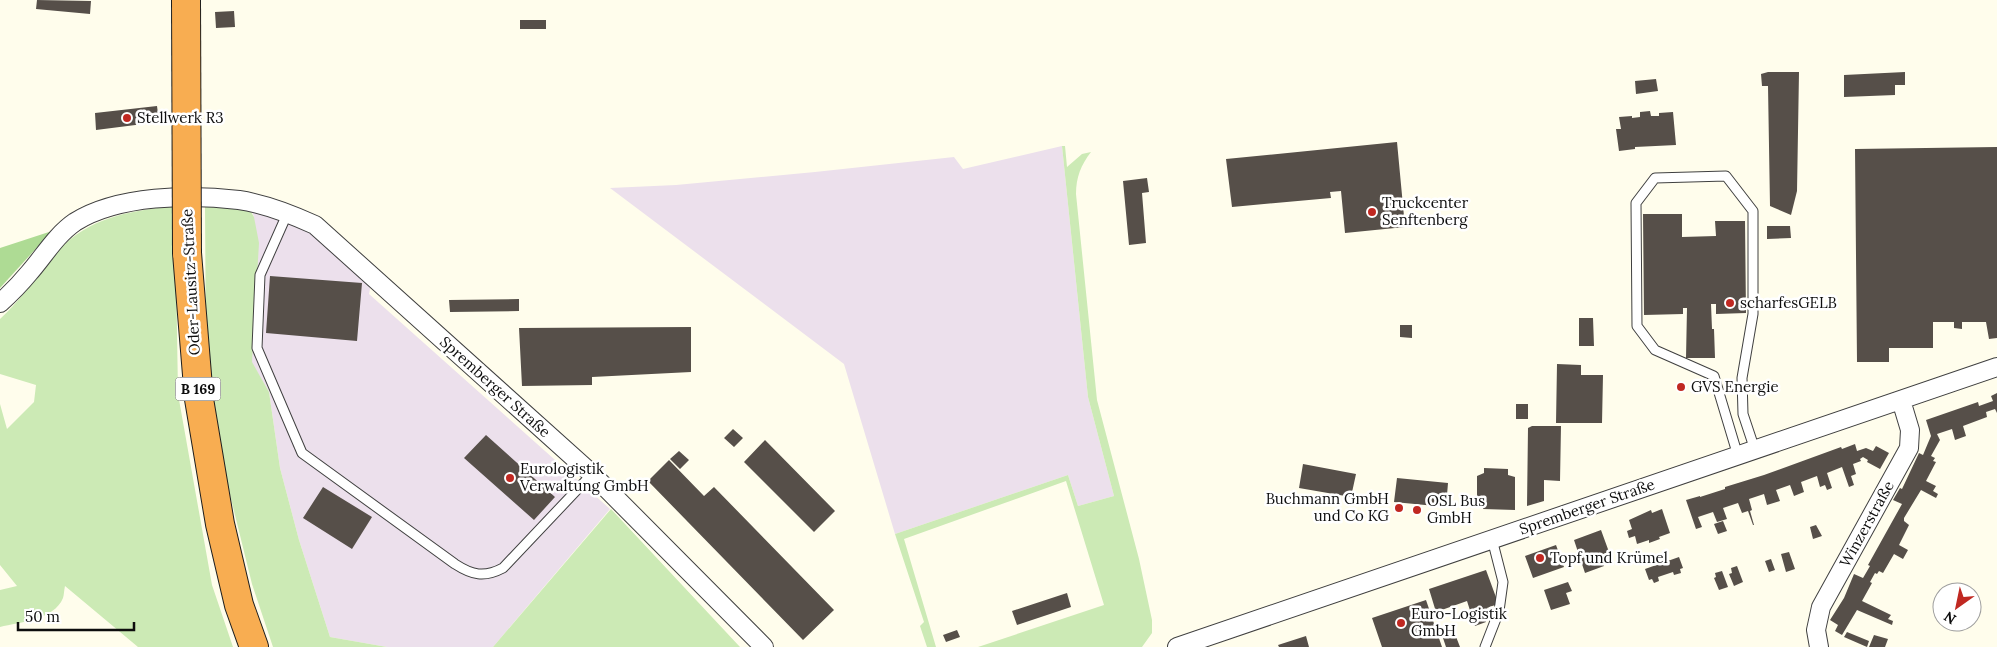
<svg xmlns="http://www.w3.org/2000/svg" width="1997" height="647" font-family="Lora,serif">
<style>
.industrial{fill:#ece0ec}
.green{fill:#cceab5}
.forest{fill:#aedb94}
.building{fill:#564f49}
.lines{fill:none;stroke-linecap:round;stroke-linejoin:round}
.lane-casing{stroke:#404040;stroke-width:11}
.street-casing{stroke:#404040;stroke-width:20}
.highway-casing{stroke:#1e1e1e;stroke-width:30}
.lane{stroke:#fff;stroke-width:9}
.street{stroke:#fff;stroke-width:18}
.highway{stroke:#f8ad51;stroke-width:28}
.highway-bridge-casing{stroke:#1e1e1e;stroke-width:30;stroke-linecap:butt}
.highway-bridge{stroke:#f8ad51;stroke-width:28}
.poi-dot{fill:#c02821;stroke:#fff;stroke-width:2}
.labels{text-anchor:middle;stroke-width:5;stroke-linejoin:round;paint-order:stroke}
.shield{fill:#fff;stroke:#565656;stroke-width:1}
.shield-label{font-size:14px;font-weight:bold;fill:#0d0d0d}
.poi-label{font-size:15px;fill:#0d0d0d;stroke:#fff;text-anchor:start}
.street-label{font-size:15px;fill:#0d0d0d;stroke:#fff}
</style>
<rect width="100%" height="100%" fill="#fffdec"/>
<!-- industrial -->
<path class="industrial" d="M1062 146 1088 397 1114 496 1078 506 1068 475 895 534 844 364 610 188 676 185 815 172 954 157 963 169Z
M251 209 305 229 330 245 372 280 369 294 610 509 493 647H387L330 637 299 540 280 468 269 392 252 363 254 217Z"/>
<!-- green -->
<path class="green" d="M1062 146H1065L1067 167 1082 154 1091 152C1081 165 1076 177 1076 194L1097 400 1139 559 1152 620V633L1142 647H978L1104 605 1066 481 904 539 936 647H927L920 626 924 622 895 534 1068 475 1078 506 1114 496 1088 397Z
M175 206 178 394 212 585 233 647H138L65 586C64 590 64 595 63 598 54 620 20 622 0 627V590L17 586 0 565V404L7 429 34 402 36 385 0 374V319C17 303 31 285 45 267 52 259 58 250 65 244 95 216 136 210 175 206Z
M205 206 250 210 254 217 259 243 252 362 269 392 280 468 299 540 330 637 387 647H273L252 584 216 438 206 355Z
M611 509 740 647H493Z"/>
<!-- forest -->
<path class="forest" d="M52 231 0 288V248Z"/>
<!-- building -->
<path class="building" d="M37 0 91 1 90 14 36 9Z
M234 11 235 27 216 28 215 12Z
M520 20H546V29H520Z
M1768 72H1799L1797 191 1791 215 1770 206 1768 86H1762L1761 74Z
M1905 72V85H1895V95L1844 97V75Z
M1656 79 1658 91 1636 94 1635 81Z
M157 106 159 122 96 130 95 113Z
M1650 111 1651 116H1659V113L1673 112 1676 145 1635 147V149L1619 151 1616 129H1621L1619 117 1632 116V118L1640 117V112Z
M1397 142 1405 227 1345 233 1341 191 1330 192 1331 198 1232 207 1226 159Z
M1997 147V338L1989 339 1986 322H1962V329L1954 328V322H1933V348H1889V362H1857L1855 149Z
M1147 178 1149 192 1142 193 1146 243 1129 245 1123 181Z
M1643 214H1682V237L1716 236 1715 221H1745L1746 313 1716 314V304H1711L1712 329H1714L1715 358H1686L1687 308H1683V314L1644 315Z
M1767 226H1790L1791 238 1767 239Z
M270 276 362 283 357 341 266 333Z
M519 299V311L450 312 449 300Z
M1579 318H1593L1594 346H1579Z
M1400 325H1412V338L1400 337Z
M691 327V372L592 377V385L522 386 519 328Z
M1557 364 1581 365V375H1603L1602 423H1556Z
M1997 393V413L1995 409 1986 412 1987 417 1963 426 1966 436 1955 440 1952 429 1937 434 1940 440 1931 456 1935 458 1933 461 1936 462 1926 481 1936 486 1933 491 1938 494 1936 498 1921 490 1904 518V521L1909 525 1899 545 1908 550 1903 559 1894 554 1883 573 1879 571 1877 574 1875 573 1870 582 1872 583 1862 601 1891 615 1888 619 1893 621 1892 625 1857 610 1842 635 1835 631 1838 625 1830 620 1844 598 1854 574 1863 578 1870 566 1868 565 1902 504 1893 500 1900 488 1902 489 1919 453 1923 455 1928 443 1931 436 1926 420 1978 402 1979 406 1993 401 1991 396Z
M1516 404H1528V419H1516Z
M1532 426H1561L1560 481 1544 480V501L1527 506 1528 428Z
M733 429 743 438 734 447 724 438Z
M486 435 555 497 534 520 464 458Z
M765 440 835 511 814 532 744 462Z
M1855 444 1857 451 1866 448 1873 451 1876 446 1889 453 1880 469 1867 462 1868 460 1863 457 1860 459 1861 461 1853 464 1856 474 1851 476 1854 485 1849 487 1842 467 1827 473 1832 488 1827 490 1825 485 1820 487 1817 476 1801 482 1804 492 1794 496 1790 485 1776 490 1780 501 1767 505 1764 494 1749 499 1752 510 1750 511 1754 525H1753L1748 511 1742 513 1738 503 1723 508 1727 519 1717 522 1713 512 1698 517 1702 527 1696 529 1686 500 1700 496V497L1725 489V487L1764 475 1841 447 1842 449Z
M679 451 689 460 680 469 670 459Z
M669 460 704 496 714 487 834 610 803 640 648 481Z
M1303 464 1356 474 1351 497 1299 488Z
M1484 468 1508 469V475L1515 477V510L1483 509V503L1480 502 1477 497V476L1484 473Z
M1397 478 1448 483 1446 507 1394 502Z
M323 487 372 517 352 549 303 518Z
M1662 509 1670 533 1659 537 1660 539 1649 543V540L1637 544 1635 536 1629 538 1627 531 1632 529 1629 520 1651 510 1652 513Z
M1723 521 1727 531 1718 534 1714 524Z
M1816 525 1822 536 1813 539 1810 527Z
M1601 530 1609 552 1600 555 1604 566 1585 573 1574 540Z
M1556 545 1564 567 1533 578 1525 556Z
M1789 552 1795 569 1786 572 1781 554Z
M1679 557 1683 568 1680 569 1681 573 1674 575 1673 572 1658 577 1659 581 1654 583 1652 579 1649 580 1645 569Z
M1771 559 1775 570 1769 572 1765 561Z
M1737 566 1743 582 1734 586 1729 574 1732 573 1731 568Z
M1486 570 1497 600 1495 605 1487 608 1488 610 1483 612 1486 622 1475 626 1467 601 1436 612 1429 589Z
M1722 571 1728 587 1719 590 1714 578 1716 577 1715 573Z
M1568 582 1572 591 1566 593 1570 604 1551 610 1544 590Z
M1067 593 1071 607 1017 625 1012 611Z
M1426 600 1442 647H1382L1372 618Z
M957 630 960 637 946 642 943 635Z
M1847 632 1869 641 1867 647 1844 637Z
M1455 634 1460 647H1446L1443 638Z
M1874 635 1888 639 1885 647H1869Z
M1306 636 1309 647H1279L1278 645Z"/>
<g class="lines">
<!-- lane casing -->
<g class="lane-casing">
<path id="lane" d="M288 212 260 275 257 348 302 453 455 564C472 575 484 578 503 568L592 474
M1738 456 1714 376 1655 350 1637 326 1636 203 1655 178 1726 176 1753 211V314L1742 378 1743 414 1755 450
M1485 647 1499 611 1503 582 1492 539"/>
</g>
<!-- street casing -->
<g class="street-casing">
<path id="street" d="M0 303C10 294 20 284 29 273 44 256 56 235 75 222 118 195 190 194 239 200 266 204 291 214 315 225L592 474 764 647
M1177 647 1997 367
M1819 647 1816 630 1821 607 1909 448 1910 430 1901 400"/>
</g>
<!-- highway casing -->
<g class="highway-casing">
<path id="highway" d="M187 253 199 399 220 524 239 605 254 647"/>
</g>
<!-- lane -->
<use href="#lane" class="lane"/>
<!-- street -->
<use href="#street" class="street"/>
<!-- highway -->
<use href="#highway" class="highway"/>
<!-- highway-bridge casing -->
<g class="highway-bridge-casing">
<path id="highway-bridge" d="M186 0 187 253"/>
</g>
<!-- highway-bridge -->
<use href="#highway-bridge" class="highway-bridge"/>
</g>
<!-- markers -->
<g class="poi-dot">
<circle cx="127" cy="118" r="5"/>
<circle cx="1372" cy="212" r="5"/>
<circle cx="1730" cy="303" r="5"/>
<circle cx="1681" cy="387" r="5"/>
<circle cx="510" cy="478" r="5"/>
<circle cx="1399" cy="508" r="5"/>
<circle cx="1417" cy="510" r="5"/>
<circle cx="1540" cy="558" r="5"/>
<circle cx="1401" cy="623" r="5"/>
</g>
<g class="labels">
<!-- shield labels -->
<rect class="shield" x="175.5" y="377.5" width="45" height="23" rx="4"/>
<g class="shield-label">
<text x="198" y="394">B 169</text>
</g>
<!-- poi labels -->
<g class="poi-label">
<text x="137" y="123">Stellwerk R3</text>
<text x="1382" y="208">Truckcenter<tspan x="1382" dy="17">Senftenberg</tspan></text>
<text x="1740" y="308">scharfesGELB</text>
<text x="1691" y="392">GVS Energie</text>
<text x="520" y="474">Eurologistik<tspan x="520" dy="17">Verwaltung GmbH</tspan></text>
<text x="1389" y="504" text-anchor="end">Buchmann GmbH<tspan x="1389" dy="17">und Co KG</tspan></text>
<text x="1427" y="506">OSL Bus<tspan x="1427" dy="17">GmbH</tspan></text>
<text x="1550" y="563">Topf und Krümel</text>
<text x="1411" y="619">Euro-Logistik<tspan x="1411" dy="17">GmbH</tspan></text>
</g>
<!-- street labels -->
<g class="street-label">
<text transform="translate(191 282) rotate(-93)" y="5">Oder-Lausitz-Straße</text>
<text transform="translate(495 387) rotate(42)" y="5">Spremberger Straße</text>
<text transform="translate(1587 507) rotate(-19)" y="5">Spremberger Straße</text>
<text transform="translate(1867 524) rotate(-61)" y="5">Winzerstraße</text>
</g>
</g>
<!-- north arrow -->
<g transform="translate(1957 607) rotate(213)"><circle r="24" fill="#ffffff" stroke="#9e9e9e"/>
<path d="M0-4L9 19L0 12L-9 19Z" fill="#c02821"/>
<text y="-8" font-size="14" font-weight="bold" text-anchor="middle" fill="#0d0d0d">N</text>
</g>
<!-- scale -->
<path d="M18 622v8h116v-8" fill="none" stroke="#0d0d0d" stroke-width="2.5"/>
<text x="25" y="622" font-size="15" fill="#0d0d0d" stroke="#ffffff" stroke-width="4" paint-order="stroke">50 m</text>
</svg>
